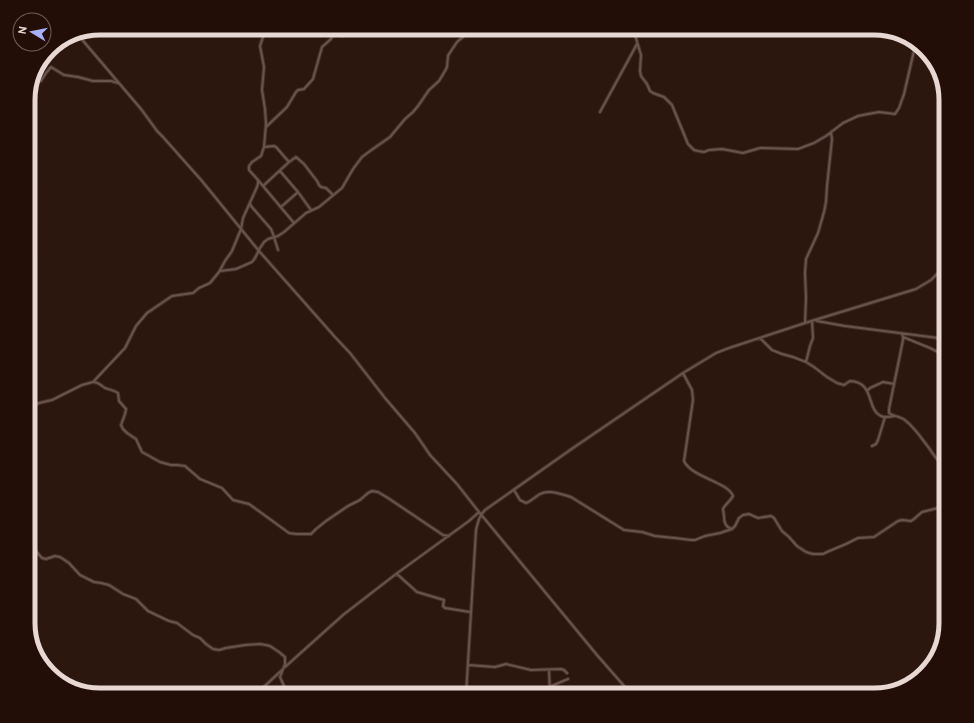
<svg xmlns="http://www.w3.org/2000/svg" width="974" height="723" font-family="Overpass,sans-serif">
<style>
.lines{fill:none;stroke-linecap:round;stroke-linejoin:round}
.minor-casing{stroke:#43322e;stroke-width:4}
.minor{stroke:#6c5349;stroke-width:2}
.rim{fill:none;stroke:#e8d8d3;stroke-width:5}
</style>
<rect width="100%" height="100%" fill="#2c170f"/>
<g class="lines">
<!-- minor casing -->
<g class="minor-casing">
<path id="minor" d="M632 28 635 35 641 55 640 71 641 76 647 84 650 91 653 93 664 97 672 105 688 144 694 150 698 151 704 152 709 150 722 149 743 153 760 148 798 149 814 143 826 136 843 123 858 116 868 114 879 112 895 114 899 108 904 94 916 42
M79 36 141 109 152 124 157 131 163 137 202 181 259 251 335 337 350 353 385 398 415 433 430 455 457 484 479 512 597 655 632 695
M31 84 41 81 46 73 51 67 64 75 78 77 93 81H111L118 83
M600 112 637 44
M266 127 287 107 296 92 298 90 304 89 313 79 322 47 331 39 333 34 343 36 345 28
M264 147 274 146 276 147 289 162
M280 171 298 192 311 210
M258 180 294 223
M263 186 289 162 296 157 304 164 317 181 319 185 321 187 326 188 333 195
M250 203 251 206 271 229 273 234 278 250
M281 207 298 192
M220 271 236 269 252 262 255 258 260 248 264 242 268 239 278 236 284 232 306 213 319 207 342 188 353 169 362 157 370 151 390 137 405 119 413 112 418 106 429 90 439 81 445 71 447 67 448 56 449 54 457 42 463 37 467 28
M817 321 845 326 946 339
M805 323 806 298 805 273 806 259 818 233 824 212 826 202 827 186 832 139 831 133
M902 334 903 337V340L889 409V413C894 417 901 416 906 421 915 428 922 439 929 448 934 455 938 463 946 467
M903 337 930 348 946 356
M760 338 772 350 782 354 793 357 806 362 814 367 827 377 837 383 844 385 850 381C875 382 866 409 881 416 885 418 890 417 894 416
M806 362 810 346 813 338 812 321
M683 373 692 390 693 400 684 461C692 478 727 481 733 496 731 500 724 506 723 509 723 510 724 515 724 516 724 522 725 527 732 529
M94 382C100 383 100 385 105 388 110 390 114 390 118 393L119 401 126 409 125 414 121 425 123 429 127 433 136 439 142 452 160 462 171 465H177L185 466 200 479 222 488 233 500 249 504 289 533 296 534H311L316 529 326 521 348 506 360 500 368 493 372 491 378 492 388 498 440 533 443 535 449 536
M867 391 870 388 883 382 894 384
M28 409 39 403 52 400 82 385 93 382 125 348 136 326 147 313 172 296 193 293 199 288 210 283 219 272 225 261 232 251 241 229 243 218 257 187 258 183V180L249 170V166L252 162 261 156 264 147 266 124 265 109 262 90 264 67 260 46 266 28
M872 446 876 444 878 440 885 417
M514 490 520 500 526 503C531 501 535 497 540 494 549 489 561 494 571 497L624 530 642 532 655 536 675 538 691 540H695L705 536 720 533 732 529 735 526 739 518 743 515 749 514 758 518 771 516 774 518 782 531 789 537 797 546 806 552 813 554H823L827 552 846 544 858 538 874 537 898 521 902 520 911 521 914 519 922 512 946 506
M28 542 42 558 46 559 55 556 60 557 69 563 80 575 94 582 101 583 109 585 123 594 136 599 148 611 169 621 177 623 193 635 200 638 206 644 213 649 219 650 226 648 245 645 260 644 266 645 270 646 279 652 285 657V664L280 677 288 695
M397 574 417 592 444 600 443 606 445 608 470 612
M468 665 495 667 506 664 531 670 561 669 564 670 567 673
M285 667 343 615 396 574 469 521 479 512
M549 670 550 695
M549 687 568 679
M255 695 282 670
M466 695 476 530C478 522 479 516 485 510L573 448 683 373 716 353 729 348 805 323 916 289 931 280 946 265"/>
</g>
<!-- minor -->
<use href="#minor" class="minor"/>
</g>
<!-- crop -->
<path d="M0 0H974V723H0ZM100 35H874A65 65 0 0 1 939 100V623A65 65 0 0 1 874 688H100A65 65 0 0 1 35 623V100A65 65 0 0 1 100 35Z" fill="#220e06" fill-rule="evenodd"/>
<path class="rim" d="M100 35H874A65 65 0 0 1 939 100V623A65 65 0 0 1 874 688H100A65 65 0 0 1 35 623V100A65 65 0 0 1 100 35Z"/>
<!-- north arrow -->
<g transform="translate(32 32) rotate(280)"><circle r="19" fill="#220e06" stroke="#715f58"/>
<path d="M0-3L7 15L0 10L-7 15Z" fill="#a8b0fc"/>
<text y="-6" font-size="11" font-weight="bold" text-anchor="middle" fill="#e8d8d3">N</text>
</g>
</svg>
